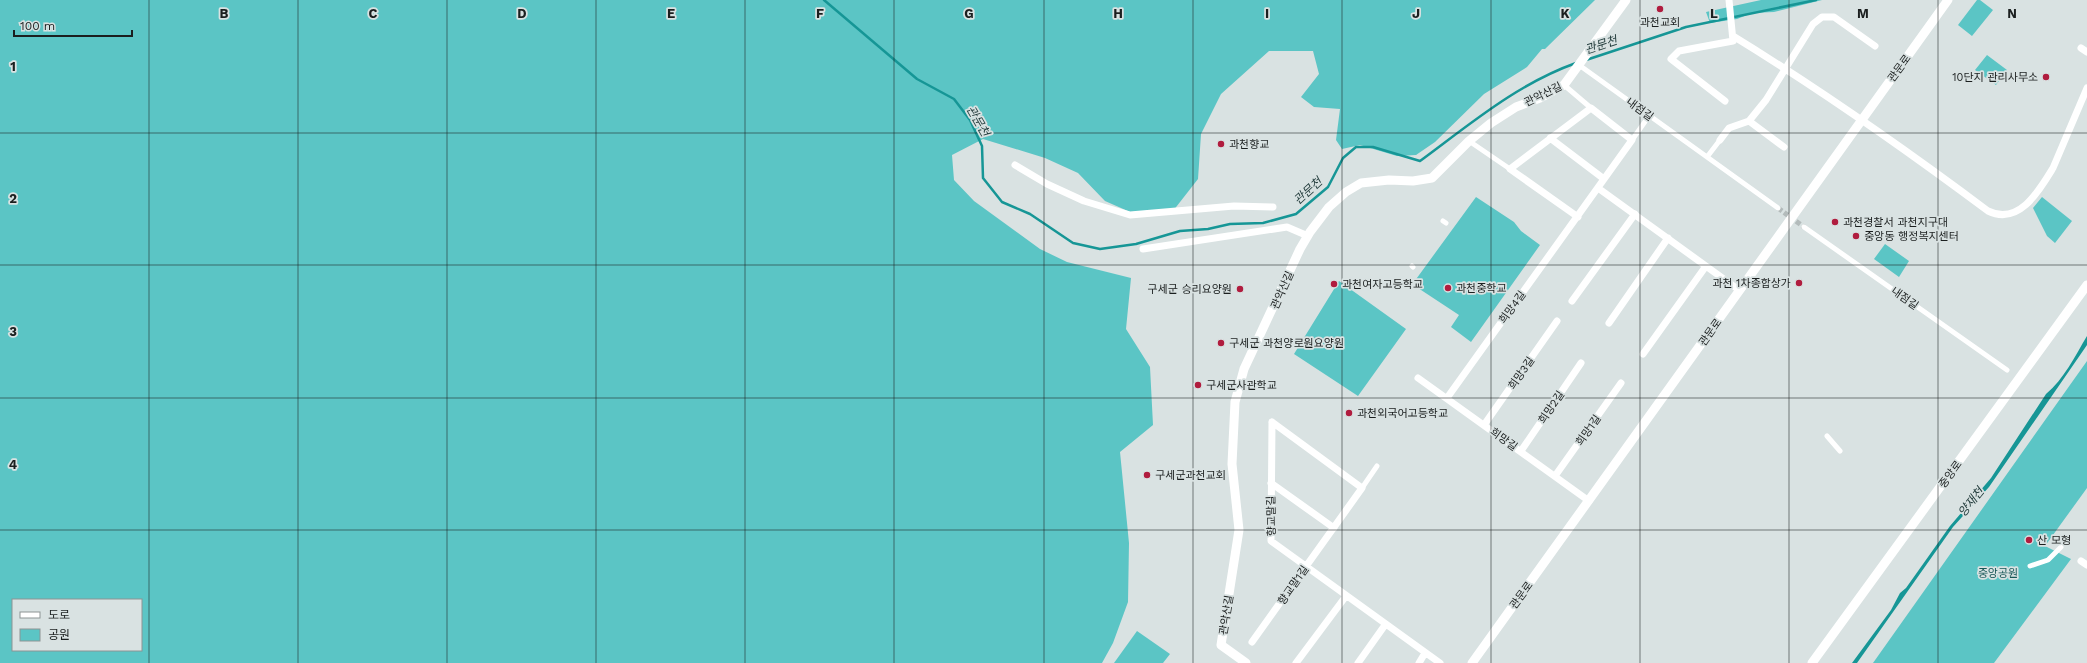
<svg xmlns="http://www.w3.org/2000/svg" width="2087" height="663" font-family="'Work Sans','Noto Sans KR',sans-serif">
<style>
.green{fill:#5bc5c5;fill-rule:evenodd}
.water{fill:#169696}
.lines{fill:none;stroke-linecap:round;stroke-linejoin:round}
.stream{stroke:#169696;stroke-width:2.5}
.pedestrian-tunnel{stroke:#b3bbbb;stroke-width:5;stroke-dasharray:5 2.5;stroke-linecap:butt}
.pedestrian{stroke:#fff;stroke-width:5}
.minor{stroke:#fff;stroke-width:7}
.tertiary{stroke:#fff;stroke-width:9}
.grid{fill:none;stroke:#1b1f1f;stroke-width:1;stroke-opacity:0.55}
.poi-dot{fill:#b01c3e;stroke:#d9e2e2;stroke-width:1.5}
.labels{text-anchor:middle;stroke-width:3.5;stroke-linejoin:round;paint-order:stroke}
.poi-label{font-size:11px;fill:#1b1f1f;stroke:#d9e2e2;text-anchor:start}
.street-label{font-size:11px;fill:#1b1f1f;stroke:#d9e2e2}
.park-label{font-size:11px;fill:#175757;stroke:#d9e2e2}
.water-label{font-size:12px;font-style:italic;fill:#253e3e;stroke:#d9e2e2}
.grid-label{font-size:13px;text-anchor:middle;font-weight:bold;fill:#1b1f1f;stroke:#d9e2e2;stroke-width:3.5;stroke-linejoin:round;paint-order:stroke}
</style>
<rect width="100%" height="100%" fill="#d9e2e2"/>
<!-- green -->
<path class="green" d="M0 0H1595L1545 49H1542L1527 67 1484 94 1435 142 1416 155 1397 156 1360 145 1342 149 1336 140 1340 109 1314 107 1301 97 1319 74 1313 51H1269L1221 94 1201 134 1198 179 1173 211 1137 215 1105 201 1078 173 1045 158 983 139 952 155 954 180 974 201 1040 249 1067 262 1131 278 1126 329 1150 367 1153 425 1120 452 1129 543 1128 602 1113 643 1102 663H0ZM13 600H141V650H13Z
M1761 0H1822L1774 12 1752 13 1737 19 1710 23 1706 12Z
M1977 0H1980L1993 10 1972 36 1958 25Z
M1987 55 2007 70 1996 85 1975 70Z
M1476 197 1514 222 1521 231 1540 245 1471 342 1451 327 1459 315 1418 288 1419 286 1414 282Z
M2042 197 2072 221 2055 243 2047 236 2033 208Z
M1885 244 1909 261 1899 277 1874 259Z
M1339 281 1406 329 1358 396 1294 354Z
M2087 361V488L2045 546 2071 559 1994 663H1873Z
M1137 631 1170 654 1163 663H1114Z"/>
<!-- water -->
<path class="water" d="M2087 336V345L1989 487 1953 527 1857 663H1852L1891 610 1900 593 1906 588 1950 526 1991 478 2046 394C2064 379 2075 356 2087 336Z"/>
<g class="lines">
<!-- stream -->
<path class="stream" d="M824 0 917 79 954 99 970 120 982 146 983 178 1002 202 1030 214 1073 243 1100 249 1136 244 1180 231 1208 229 1230 224 1263 223 1296 214 1328 187 1343 158 1356 147H1373L1420 161C1469 125 1517 84 1576 63
M1586 60 1686 27 1816 0"/>
<!-- pedestrian-tunnel -->
<path class="pedestrian-tunnel" d="M1778 208 1804 227"/>
<!-- pedestrian -->
<path class="pedestrian" d="M1579 65 1778 208
M1564 85 1591 108
M1632 140 1649 116
M1469 141 1510 169
M1707 157 1720 140
M1443 221 1446 223
M1804 227 2007 370
M1412 266 1413 267
M1827 436 1840 451
M1362 488 1377 466
M2030 566 2048 560 2061 547"/>
<!-- minor -->
<path class="minor" d="M1733 36C1821 90 1905 149 1988 211 2019 226 2039 191 2053 168L2087 88
M2081 48 2087 52
M1725 101 1671 59 1679 51 1733 41 1729 0
M1749 121 1784 147
M1550 138 1604 179
M1720 140 1729 128 1749 121 1766 100 1813 24 1822 17H1834L1875 46
M1015 165 1047 184 1084 201 1130 215 1234 206 1273 207
M1598 188 1739 290
M1143 249 1287 227 1308 236
M1572 301 1635 214
M1609 323 1668 238
M1643 354 1706 266
M1418 378 1589 501
M1447 398 1632 140 1591 108 1510 169 1578 217
M1272 422 1271 541 1440 663
M1484 425 1557 321
M1521 451 1581 363
M1555 476 1621 383
M1271 483 1334 528
M2081 561 2087 565
M1252 642 1362 488 1272 422
M1296 663 1346 596
M1358 663 1385 625
M1419 663 1425 653"/>
<!-- tertiary -->
<path class="tertiary" d="M1246 663 1221 645 1239 530 1232 464 1235 402 1244 369 1300 249 1310 232 1329 207 1346 192 1361 183 1389 180 1413 181 1432 178 1469 141 1491 123 1516 107 1540 98 1564 85 1626 0
M1472 663 1948 0
M1812 663 2087 285"/>
</g>
<!-- grid -->
<path class="grid" d="M149 0V663M298 0V663M447 0V663M596 0V663M745 0V663M894 0V663M1044 0V663M1193 0V663M1342 0V663M1491 0V663M1640 0V663M1789 0V663M1938 0V663M0 133H2087M0 265H2087M0 398H2087M0 530H2087"/>
<!-- markers -->
<g class="poi-dot">
<circle cx="1660" cy="9" r="4"/>
<circle cx="2046" cy="77" r="4"/>
<circle cx="1221" cy="144" r="4"/>
<circle cx="1835" cy="222" r="4"/>
<circle cx="1856" cy="236" r="4"/>
<circle cx="1799" cy="283" r="4"/>
<circle cx="1334" cy="284" r="4"/>
<circle cx="1448" cy="288" r="4"/>
<circle cx="1240" cy="289" r="4"/>
<circle cx="1221" cy="343" r="4"/>
<circle cx="1198" cy="385" r="4"/>
<circle cx="1349" cy="413" r="4"/>
<circle cx="1147" cy="475" r="4"/>
<circle cx="2029" cy="540" r="4"/>
</g>
<g class="labels">
<!-- poi labels -->
<g class="poi-label">
<text x="1660" y="26" text-anchor="middle">과천교회</text>
<text x="2038" y="81" text-anchor="end">10단지 관리사무소</text>
<text x="1229" y="148">과천향교</text>
<text x="1843" y="226">과천경찰서 과천지구대</text>
<text x="1864" y="240">중앙동 행정복지센터</text>
<text x="1791" y="287" text-anchor="end">과천 1차종합상가</text>
<text x="1342" y="288">과천여자고등학교</text>
<text x="1456" y="292">과천중학교</text>
<text x="1232" y="293" text-anchor="end">구세군 승리요양원</text>
<text x="1229" y="347">구세군 과천양로원요양원</text>
<text x="1206" y="389">구세군사관학교</text>
<text x="1357" y="417">과천외국어고등학교</text>
<text x="1155" y="479">구세군과천교회</text>
<text x="2037" y="544">산 모형</text>
</g>
<!-- street labels -->
<g class="street-label">
<text transform="translate(1899 68) rotate(-54)" y="4">관문로</text>
<text transform="translate(1543 94) rotate(-26)" y="4">관악산길</text>
<text transform="translate(1640 109) rotate(36)" y="4">내점길</text>
<text transform="translate(1282 290) rotate(-66)" y="4">관악산길</text>
<text transform="translate(1905 298) rotate(35)" y="4">내점길</text>
<text transform="translate(1512 307) rotate(-54)" y="4">희망4길</text>
<text transform="translate(1710 332) rotate(-55)" y="4">관문로</text>
<text transform="translate(1521 373) rotate(-55)" y="4">희망3길</text>
<text transform="translate(1551 407) rotate(-56)" y="4">희망2길</text>
<text transform="translate(1588 430) rotate(-55)" y="4">희망1길</text>
<text transform="translate(1504 439) rotate(36)" y="4">희망길</text>
<text transform="translate(1950 474) rotate(-54)" y="4">중앙로</text>
<text transform="translate(1271 516) rotate(-91)" y="4">향교말길</text>
<text transform="translate(1293 585) rotate(-55)" y="4">향교말1길</text>
<text transform="translate(1521 595) rotate(-54)" y="4">관문로</text>
<text transform="translate(1226 615) rotate(-81)" y="4">관악산길</text>
</g>
<!-- park labels -->
<g class="park-label">
<text x="1998" y="577">중앙공원</text>
</g>
<!-- water labels -->
<g class="water-label">
<text transform="translate(1601 45) rotate(-18)" y="4">관문천</text>
<text transform="translate(978 121) rotate(60)" y="4">관문천</text>
<text transform="translate(1308 191) rotate(-42)" y="4">관문천</text>
<text transform="translate(1971 502) rotate(-51)" y="4">양재천</text>
</g>
</g>
<g class="grid-label">
<text x="224" y="18">B</text>
<text x="373" y="18">C</text>
<text x="522" y="18">D</text>
<text x="671" y="18">E</text>
<text x="820" y="18">F</text>
<text x="969" y="18">G</text>
<text x="1118" y="18">H</text>
<text x="1267" y="18">I</text>
<text x="1416" y="18">J</text>
<text x="1565" y="18">K</text>
<text x="1714" y="18">L</text>
<text x="1863" y="18">M</text>
<text x="2012" y="18">N</text>
<text x="13" y="71">1</text>
<text x="13" y="203">2</text>
<text x="13" y="336">3</text>
<text x="13" y="469">4</text>
</g>
<!-- legend -->
<rect x="12" y="599" width="130" height="52" fill="#d9e2e2" stroke="#8d9494"/>
<rect x="20" y="612" width="20" height="6" fill="#ffffff" stroke="#8d9494"/>
<text x="48" y="619" font-size="12" fill="#1b1f1f">도로</text>
<rect x="20" y="629" width="20" height="12" fill="#5bc5c5" stroke="#8d9494"/>
<text x="48" y="639" font-size="12" fill="#1b1f1f">공원</text>
<!-- scale -->
<path d="M14 30v6h118v-6" fill="none" stroke="#1b1f1f" stroke-width="2"/>
<text x="20" y="30" font-size="12" fill="#1b1f1f" stroke="#d9e2e2" stroke-width="3" paint-order="stroke">100 m</text>
</svg>
